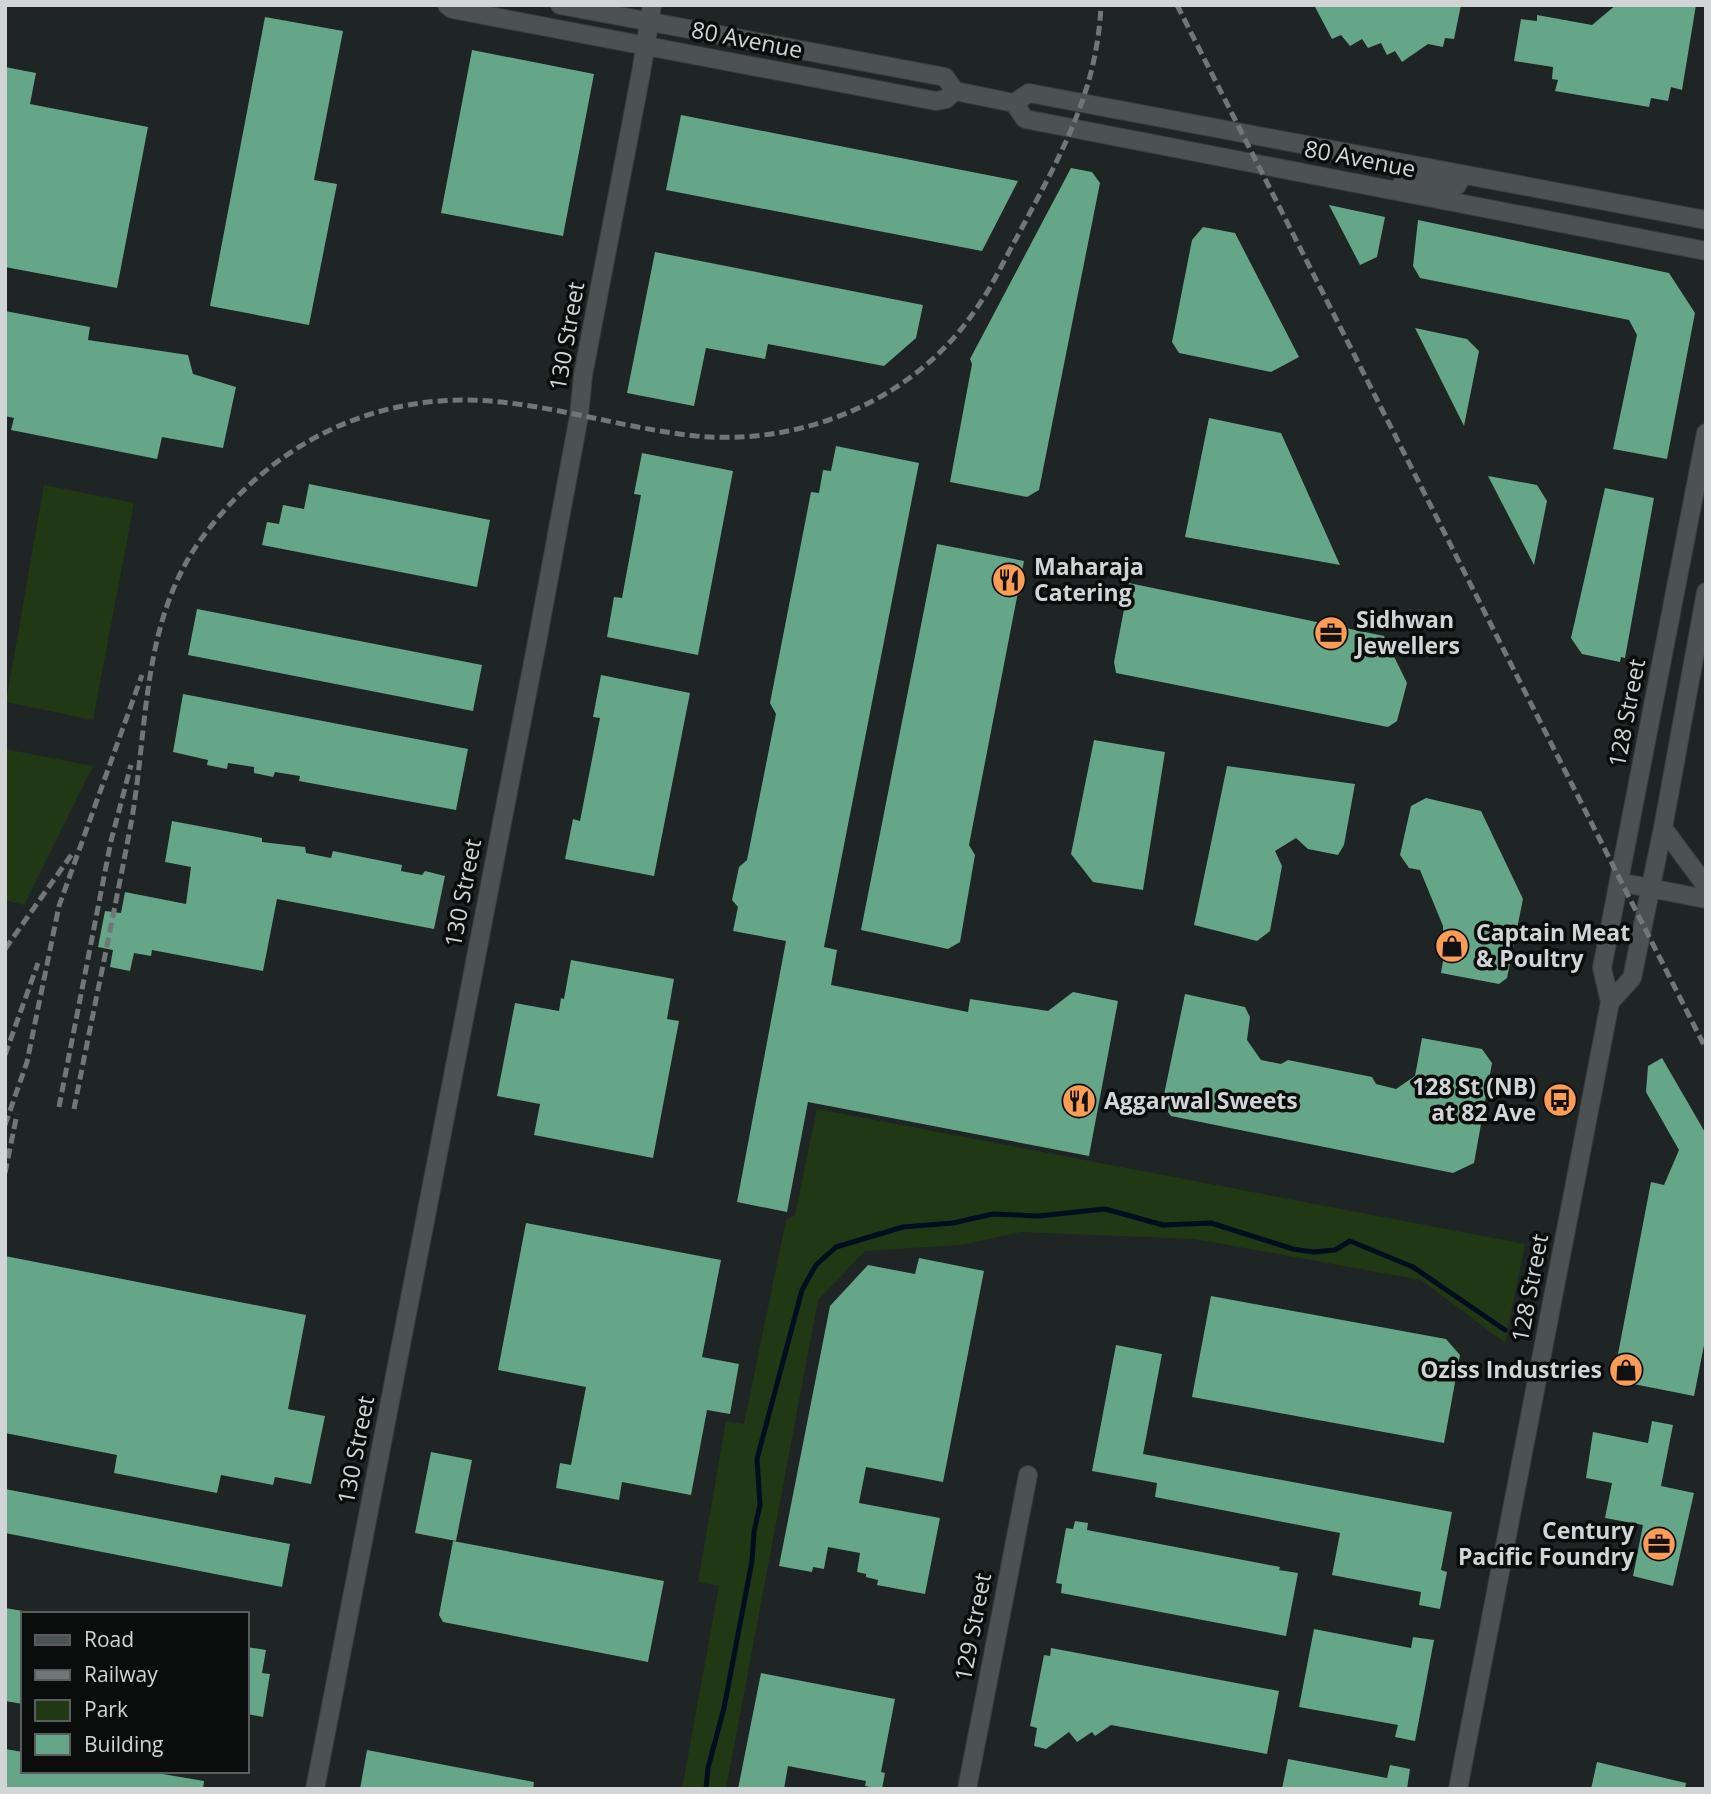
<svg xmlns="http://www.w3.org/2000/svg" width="1711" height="1794" font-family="'Open Sans',sans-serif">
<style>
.green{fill:#203914}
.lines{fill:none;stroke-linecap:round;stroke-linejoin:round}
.stream{stroke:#000d1f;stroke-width:5}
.building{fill:#64a687}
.street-casing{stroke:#393e3d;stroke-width:20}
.secondary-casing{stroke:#393e3d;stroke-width:20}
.street{stroke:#4c5252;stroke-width:18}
.secondary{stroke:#4c5252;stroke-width:18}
.rail{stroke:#717676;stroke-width:5;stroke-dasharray:10 5;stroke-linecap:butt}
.labels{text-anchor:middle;stroke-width:7;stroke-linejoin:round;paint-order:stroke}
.street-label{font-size:23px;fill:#d1d5d5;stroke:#0b0d0d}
.poi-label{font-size:23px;font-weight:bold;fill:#d1d5d5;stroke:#0b0d0d;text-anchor:start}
</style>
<rect width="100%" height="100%" fill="#1f2424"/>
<!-- green -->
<path class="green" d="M44 485 134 503 93 720 6 702Z
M5 749 93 766 24 905 5 900Z
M817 1109 1525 1244 1505 1343 1421 1280 1195 1239 1021 1232 960 1245 865 1251 818 1300 726 1789H682L719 1586 698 1582 726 1421 744 1424 786 1220 795 1215Z"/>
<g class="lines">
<!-- stream -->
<path class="stream" d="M706 1789 708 1768 724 1708 752 1561 754 1532 760 1505 757 1459 802 1290 816 1265 836 1247 903 1227 953 1223 993 1214 1038 1216 1105 1209 1163 1225 1211 1223 1293 1249 1313 1252 1335 1250 1350 1241 1413 1267 1505 1330"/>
</g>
<!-- building -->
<path class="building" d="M1314 5H1461L1454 39 1445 38 1443 47 1428 44 1402 62 1395 51 1387 55 1381 43 1368 48 1362 39 1350 46 1341 35 1332 39Z
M1616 5H1696L1682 90 1671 87 1668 101 1651 98 1649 107 1555 91 1558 80 1552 79 1553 67 1514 61 1521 19 1537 21V15L1592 25Z
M265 17 343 31 314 180 337 184 309 325 210 306Z
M472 50 594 74 563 236 441 213Z
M5 67 36 73 30 104 148 127 117 288 5 267Z
M681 115 1018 181 982 251 666 190Z
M1071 168 1092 172 1100 183 1039 490 1027 497 950 482 972 364 970 359Z
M1329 205 1385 217 1377 257 1360 265Z
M1418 220 1669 273 1695 313 1667 459 1613 449 1637 335 1629 320 1420 278 1413 266Z
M1203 227 1235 233 1299 357 1271 372 1179 353 1172 342 1192 240Z
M655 252 923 305 916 338 884 366 768 344 765 359 706 348 694 406 627 393Z
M5 311 90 327 88 340 188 355 193 374 236 387 223 448 162 437 157 459 11 430 14 418 5 416Z
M1415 328 1467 339 1479 351 1464 426Z
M1209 418 1281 433 1340 565 1185 537Z
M836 446 919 463 824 947 837 950 831 985 968 1012 970 999 1048 1011 1073 992 1118 1001 1089 1156 808 1102 787 1212 737 1202 786 941 733 931 738 907 732 900 739 867 747 860 776 714 770 703 811 492 819 493 823 470 831 471Z
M642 453 733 471 698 655 607 637 614 597 622 598 641 495 634 494Z
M1488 476 1537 485 1547 501 1534 565Z
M309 484 490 520 477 587 262 545 267 522 279 524 283 505 304 509Z
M1605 488 1654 498 1625 658 1621 657 1620 662 1582 654 1571 638Z
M937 544 1024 561 969 845 975 855 960 942 948 949 861 930Z
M1129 583 1384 636 1407 683 1397 721 1388 727 1116 673 1114 662Z
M197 609 482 665 473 711 188 655Z
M601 675 690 693 654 876 565 859 573 819 580 821 600 718 593 717Z
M183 694 468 749 456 810 299 781 300 776 275 772 273 777 254 773V767L228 763 227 769 207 765 208 760 173 752Z
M1094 740 1165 752 1143 890 1093 882 1071 854Z
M1227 766 1355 784 1344 845 1338 855 1308 849 1296 838 1275 851 1282 866 1270 931 1257 941 1194 925Z
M1426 798 1481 811 1523 899 1507 978 1499 984 1441 973 1444 955 1443 926 1420 870 1409 868 1400 855 1411 806Z
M172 821 262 838V842L305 847 306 853 331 858 333 851 402 865 401 871 422 875 425 871 445 876 434 929 277 899 263 971 152 950 151 956 134 953 130 971 110 967 113 950 98 947 105 911 121 913 125 892 186 904 191 867 165 862Z
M571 960 674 979 667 1019 679 1021 653 1158 534 1135 540 1104 497 1096 515 1003 559 1011 561 998 564 999Z
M1185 994 1245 1007 1250 1017 1247 1040 1261 1060 1281 1064 1288 1060 1372 1077 1376 1084 1396 1089 1415 1076 1422 1038 1482 1049 1492 1063 1474 1163 1453 1173 1171 1116 1162 1104Z
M1662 1058 1706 1134V1335L1694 1396 1613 1380 1651 1182 1664 1185 1679 1150 1646 1092 1648 1066Z
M526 1223 721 1260 702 1357 739 1364 730 1414 707 1410 691 1495 622 1482 619 1500 556 1488 560 1463 571 1465 586 1387 498 1370Z
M5 1256 306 1315 288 1409 325 1416 311 1484 275 1477 273 1485 221 1475 217 1493 114 1473 117 1455 5 1433Z
M919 1258 984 1271 943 1482 866 1467 859 1503 940 1518 925 1594 877 1585 878 1580 866 1577V1574L857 1572 860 1553 828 1547 824 1569 813 1567 812 1572 779 1566 830 1306 868 1265 915 1274Z
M1211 1296 1446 1339 1460 1355 1444 1443 1192 1397Z
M1116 1345 1162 1354 1143 1454 1452 1512 1441 1570 1447 1572 1440 1609 1419 1605 1421 1592 1332 1575 1340 1533 1155 1497 1157 1483 1092 1471Z
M1652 1421 1673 1425 1661 1486 1694 1493 1673 1586 1633 1576 1643 1525 1605 1518 1612 1483 1586 1478 1593 1432 1648 1443Z
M431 1452 472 1460 456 1541 415 1533Z
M5 1489 290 1544 282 1587 5 1533Z
M1075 1521 1088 1523 1087 1530 1280 1567 1279 1570 1298 1573 1286 1636 1061 1593 1062 1584 1056 1583 1066 1528 1073 1529Z
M453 1541 664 1581 648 1662 443 1622 439 1615Z
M5 1608 23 1611V1704L5 1701Z
M1314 1629 1411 1648 1413 1637 1434 1640 1415 1741 1395 1737 1398 1725 1299 1707Z
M247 1647 266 1650 262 1673 270 1674 263 1717 247 1714Z
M1051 1648 1279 1691 1267 1754 1111 1725 1095 1736 1092 1732 1077 1742 1069 1732 1046 1749 1034 1746 1037 1728 1030 1726 1044 1655 1050 1656Z
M761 1673 895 1699 881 1772 885 1773 882 1789 865 1786 866 1781 788 1766 784 1789H738Z
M5 1749 23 1752V1771H145L204 1781 203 1789H5Z
M367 1750 534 1782 533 1789H360Z
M1288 1759 1387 1778 1390 1765 1410 1769 1407 1789H1282Z
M1597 1762 1686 1783 1685 1789H1591Z"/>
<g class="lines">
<!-- street casing -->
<g class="street-casing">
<path id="street" d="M315 1789 537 642 579 416 583 375 641 73 652 5
M967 1789 1028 1475"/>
</g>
<!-- secondary casing -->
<g class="secondary-casing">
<path id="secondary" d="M447 5 452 9 936 101 946 99 955 91
M560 5 945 77 955 91 1014 103 1025 119 1706 251
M1014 103 1029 93 1706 220
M1396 191 1404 182 1410 179 1457 185 1463 175
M1663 828 1706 886
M1619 882 1706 899
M1610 1002 1632 978 1663 828 1706 592
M1458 1789 1610 1002 1602 968 1706 433"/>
</g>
<!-- street -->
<use href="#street" class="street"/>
<!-- secondary -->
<use href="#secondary" class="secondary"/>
<!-- rail -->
<path class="rail" d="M1177 5 1706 1049
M5 949 72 854
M5 1055 38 963
M59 1107 111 841 131 765
M74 1109C93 1012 114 915 132 818 148 724 142 624 199 542 271 442 378 389 501 402 567 409 630 429 696 436 803 446 915 400 976 309 992 287 1003 262 1016 239 1057 161 1097 96 1101 5
M5 1125 27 1062 59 906 142 675
M5 1173 17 1114"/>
</g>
<!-- icons -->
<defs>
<g id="restaurant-disc" transform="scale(1.75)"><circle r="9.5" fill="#fd9d55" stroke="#0b0d0d"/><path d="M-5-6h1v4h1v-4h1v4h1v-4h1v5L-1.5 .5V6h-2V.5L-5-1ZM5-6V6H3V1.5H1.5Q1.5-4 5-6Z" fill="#111"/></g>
<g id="office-disc" transform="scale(1.75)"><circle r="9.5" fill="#fd9d55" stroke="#0b0d0d"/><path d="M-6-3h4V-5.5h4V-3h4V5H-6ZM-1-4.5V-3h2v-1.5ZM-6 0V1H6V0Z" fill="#111"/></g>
<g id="shop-disc" transform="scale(1.75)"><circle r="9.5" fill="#fd9d55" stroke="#0b0d0d"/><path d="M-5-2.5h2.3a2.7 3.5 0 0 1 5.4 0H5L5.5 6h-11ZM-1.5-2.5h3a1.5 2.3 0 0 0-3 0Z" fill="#111"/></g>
<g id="bus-disc" transform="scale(1.75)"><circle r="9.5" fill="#fd9d55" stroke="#0b0d0d"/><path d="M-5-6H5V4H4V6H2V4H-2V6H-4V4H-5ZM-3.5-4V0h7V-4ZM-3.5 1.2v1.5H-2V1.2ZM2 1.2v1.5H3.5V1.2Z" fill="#111"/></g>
</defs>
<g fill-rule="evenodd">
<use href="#restaurant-disc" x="1009" y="580"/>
<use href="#office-disc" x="1331" y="633"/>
<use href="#shop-disc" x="1452" y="946"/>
<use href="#bus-disc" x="1560" y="1100"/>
<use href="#restaurant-disc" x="1079" y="1101"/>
<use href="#shop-disc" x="1626" y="1370"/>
<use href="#office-disc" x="1659" y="1544"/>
</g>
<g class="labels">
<!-- street labels -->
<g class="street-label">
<text transform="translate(747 40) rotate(11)" y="8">80 Avenue</text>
<text transform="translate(1360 159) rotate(11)" y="8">80 Avenue</text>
<text transform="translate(567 336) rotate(-80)" y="8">130 Street</text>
<text transform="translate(1627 713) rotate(-79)" y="8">128 Street</text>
<text transform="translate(463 893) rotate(-79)" y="8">130 Street</text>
<text transform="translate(1530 1288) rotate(-79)" y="8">128 Street</text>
<text transform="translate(356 1450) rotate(-79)" y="8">130 Street</text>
<text transform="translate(973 1627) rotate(-79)" y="8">129 Street</text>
</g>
<!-- poi labels -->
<g class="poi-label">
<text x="1034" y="575">Maharaja<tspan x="1034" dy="26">Catering</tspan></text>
<text x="1356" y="628">Sidhwan<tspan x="1356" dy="26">Jewellers</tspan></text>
<text x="1476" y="941">Captain Meat<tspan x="1476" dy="26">&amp; Poultry</tspan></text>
<text x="1536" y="1095" text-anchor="end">128 St (NB)<tspan x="1536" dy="26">at 82 Ave</tspan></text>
<text x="1104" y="1109">Aggarwal Sweets</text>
<text x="1602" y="1378" text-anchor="end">Oziss Industries</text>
<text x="1634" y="1539" text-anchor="end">Century<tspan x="1634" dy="26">Pacific Foundry</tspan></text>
</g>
</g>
<!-- border -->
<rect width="1711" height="1794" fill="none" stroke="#d1d5d5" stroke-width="14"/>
<!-- legend -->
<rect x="21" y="1612" width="228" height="161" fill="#0b0d0d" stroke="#5a5d5d" stroke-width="2"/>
<rect x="35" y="1635" width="35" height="10" fill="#4c5252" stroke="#5a5d5d" stroke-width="2"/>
<text x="84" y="1647" font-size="21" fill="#d1d5d5">Road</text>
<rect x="35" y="1670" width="35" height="10" fill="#717676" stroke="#5a5d5d" stroke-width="2"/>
<text x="84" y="1682" font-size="21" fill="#d1d5d5">Railway</text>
<rect x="35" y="1700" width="35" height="21" fill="#203914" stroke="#5a5d5d" stroke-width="2"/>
<text x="84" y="1717" font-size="21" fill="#d1d5d5">Park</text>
<rect x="35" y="1734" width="35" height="21" fill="#64a687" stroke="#5a5d5d" stroke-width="2"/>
<text x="84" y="1752" font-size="21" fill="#d1d5d5">Building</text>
</svg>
